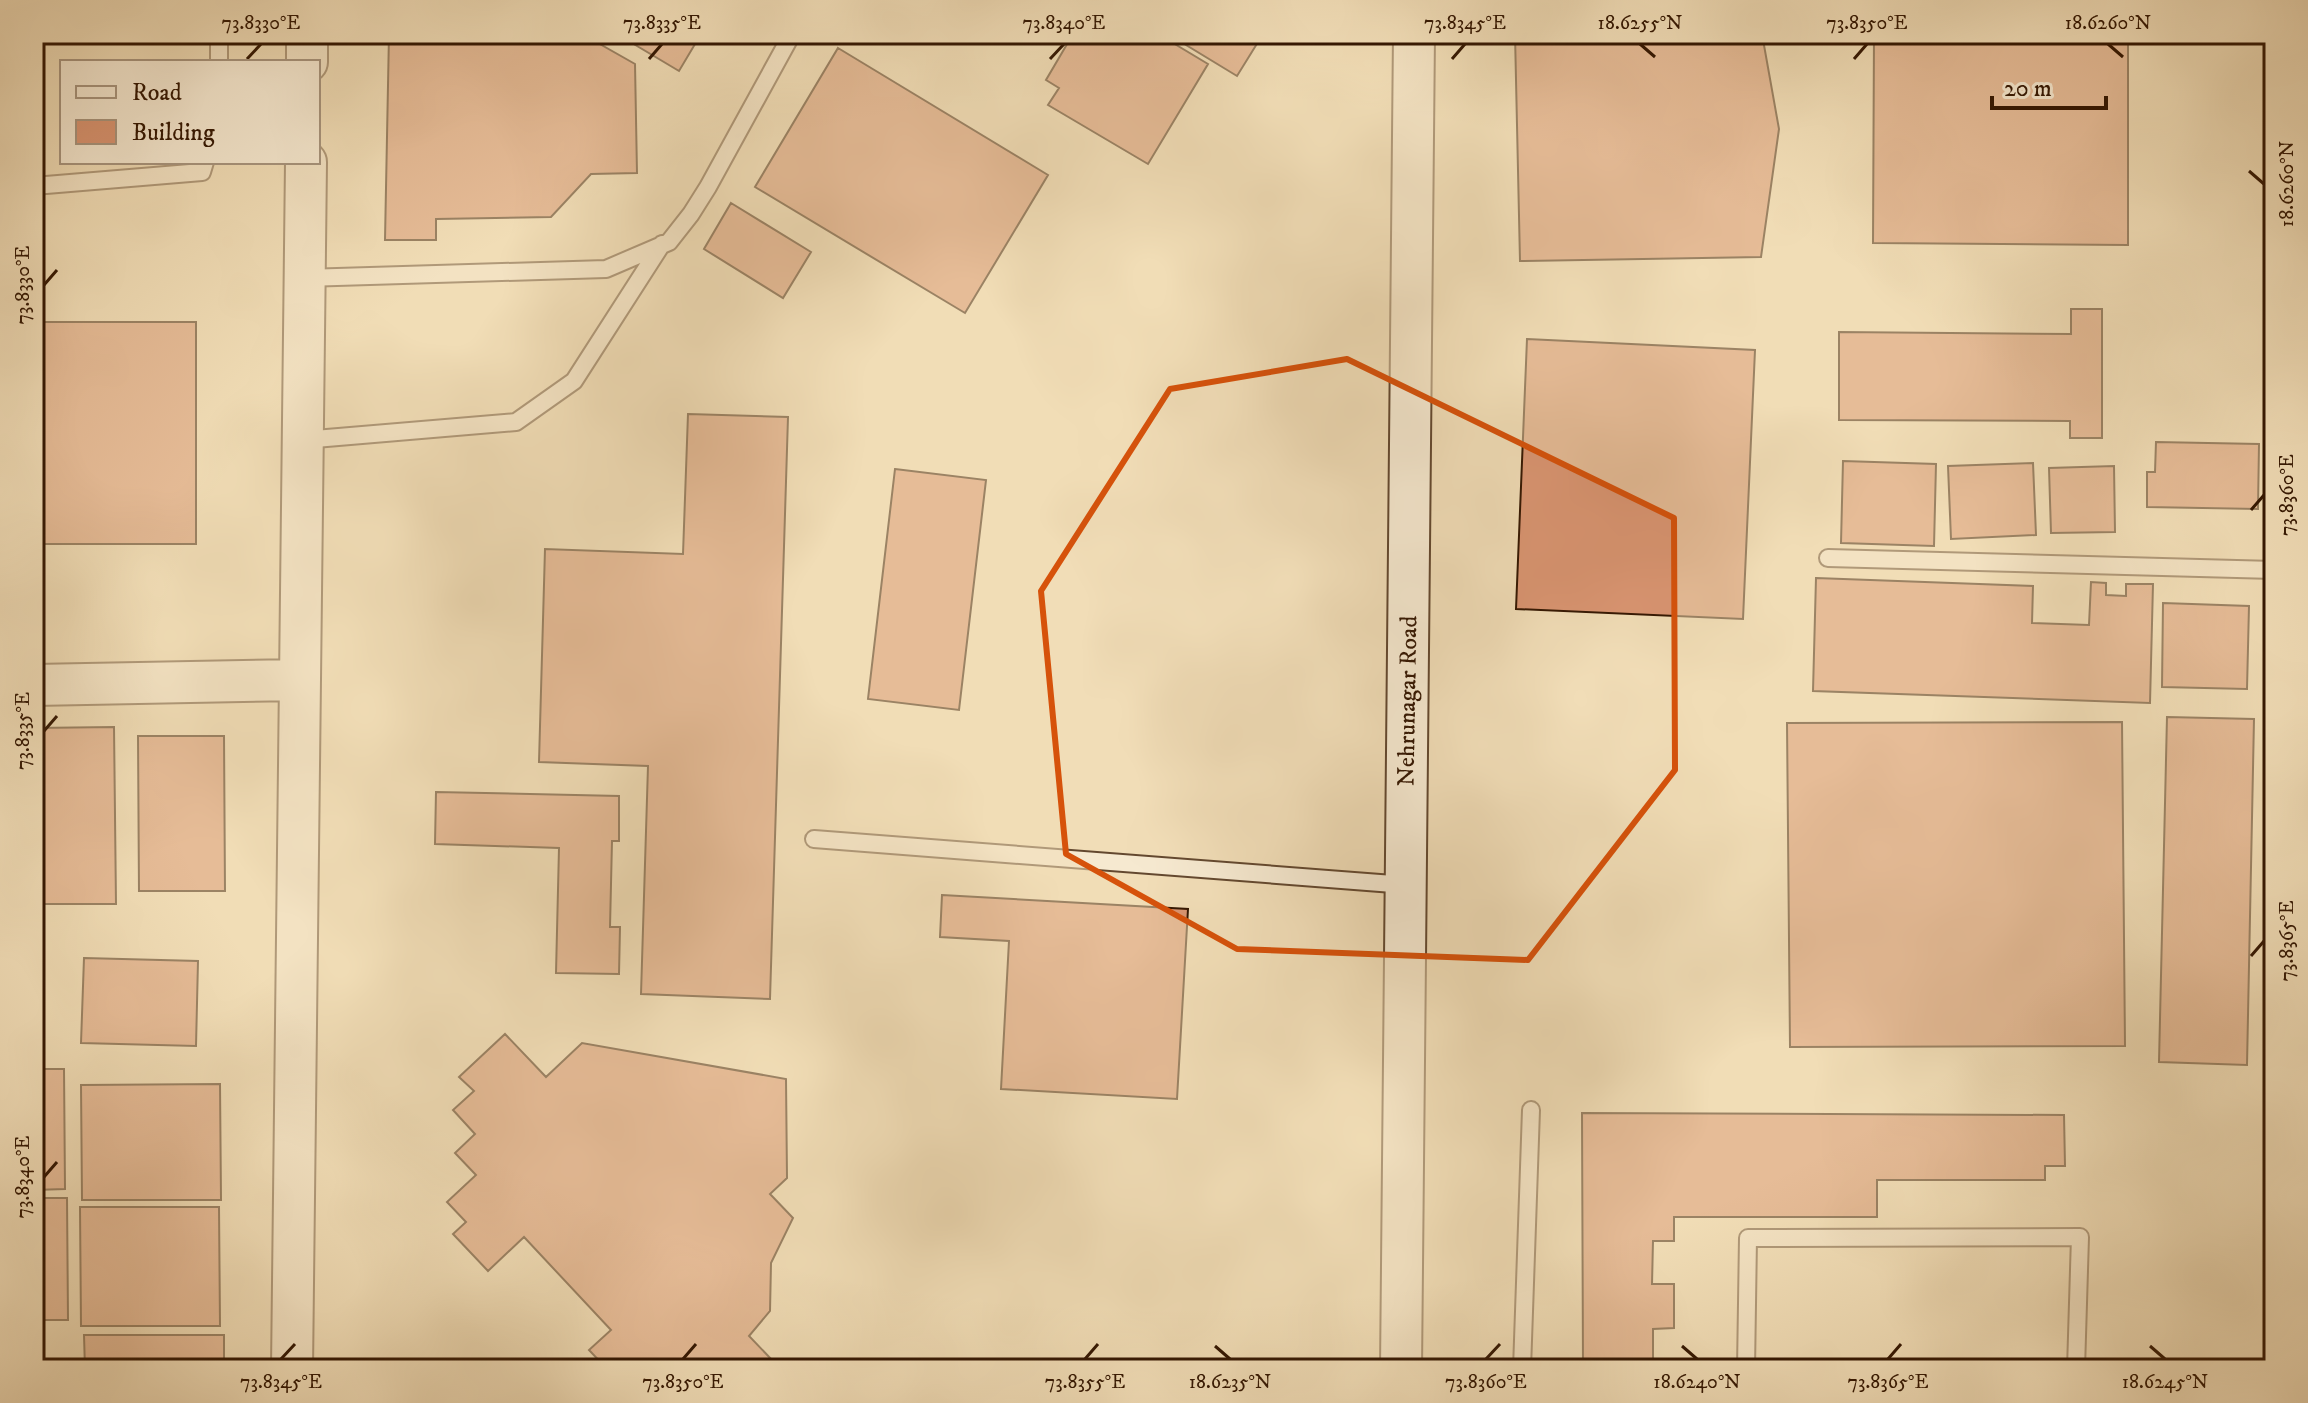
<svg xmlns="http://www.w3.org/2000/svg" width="2308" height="1403" font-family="'IM FELL DW Pica',serif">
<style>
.building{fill:#da9572;stroke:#341702;stroke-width:2}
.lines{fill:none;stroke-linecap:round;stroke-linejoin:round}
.service-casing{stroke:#63482f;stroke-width:20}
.tertiary-casing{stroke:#63482f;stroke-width:44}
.service{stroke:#f6e9d0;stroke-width:16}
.tertiary{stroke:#f6e9d0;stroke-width:40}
.marked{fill:none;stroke:#d6520b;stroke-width:6;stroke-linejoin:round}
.ticks{fill:none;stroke:#341702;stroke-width:3}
.labels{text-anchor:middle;stroke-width:8;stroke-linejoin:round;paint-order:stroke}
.street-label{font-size:24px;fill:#341702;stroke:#f6e9d0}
.neatline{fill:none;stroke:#341702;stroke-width:3}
.ticks-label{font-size:20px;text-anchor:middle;fill:#341702}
</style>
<rect width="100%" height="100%" fill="#f1ddb7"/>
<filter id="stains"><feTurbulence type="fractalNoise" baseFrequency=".0025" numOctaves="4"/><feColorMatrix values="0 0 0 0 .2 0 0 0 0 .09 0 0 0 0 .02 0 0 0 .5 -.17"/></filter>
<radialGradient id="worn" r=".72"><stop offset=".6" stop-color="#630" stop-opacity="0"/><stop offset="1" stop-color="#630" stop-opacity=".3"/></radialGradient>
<!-- building -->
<path class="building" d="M389 34H582L635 64 637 173 591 174 551 217 436 219V240H385Z
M617 34H701L679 71Z
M1073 34H1158L1208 64 1148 164 1048 105 1059 88 1046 80Z
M1168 34H1263L1237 76Z
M1515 34H1762L1779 129 1761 257 1520 261Z
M1874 34H2128V245L1873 243Z
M838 48 1048 175 965 313 755 187Z
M731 203 811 252 783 298 704 249Z
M2071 309H2102V438H2070V421L1839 420V332L2071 334Z
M34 322H196V544H34Z
M1527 339 1755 350 1743 619 1516 609Z
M688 414 788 417 770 999 641 994 648 766 539 762 545 549 683 554Z
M2156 442 2259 444 2258 509 2147 507V472H2155Z
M1843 461 1936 464 1934 546 1841 543Z
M2033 463 2036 535 1951 539 1948 466Z
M2114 466 2115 532 2051 533 2049 468Z
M895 469 986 480 959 710 868 699Z
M1816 578 2033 586 2032 623 2089 625 2091 582 2106 583V595L2126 596V584H2153L2150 703 1813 691Z
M2163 603 2249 606 2247 689 2162 687Z
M2167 717 2254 719 2247 1065 2159 1062Z
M2122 722 2125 1046 1790 1047 1787 723Z
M114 727 116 904H34V728Z
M138 736H224L225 891H139Z
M436 792 619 796V841H612L610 927H620L619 974 556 973 559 848 435 844Z
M942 895 1188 909 1177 1099 1001 1089 1009 941 940 937Z
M84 958 198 961 196 1046 81 1043Z
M505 1034 546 1077 582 1043 786 1079 787 1178 770 1194 793 1218 771 1263 770 1311 749 1336 772 1360 762 1369H607L589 1350 611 1330 524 1237 488 1271 453 1234 466 1222 447 1202 476 1175 455 1153 475 1134 453 1110 474 1091 459 1077Z
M34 1069H64L65 1189 34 1190Z
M220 1084 221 1200H82L81 1085Z
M1582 1113 2064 1115 2065 1166H2045V1180H1877V1217H1674V1241H1653L1652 1284H1674V1328L1653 1329V1369H1583Z
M34 1198H67L68 1320H34Z
M80 1207H219L220 1326H81Z
M84 1335H224V1369H85Z"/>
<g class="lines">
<!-- service casing -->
<g class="service-casing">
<path id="service" d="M219 62V34
M34 186 202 172 205 162
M304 278 606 269 669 242 691 214 708 187 792 34
M303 440 516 422 574 381 662 244
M1828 558 2274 570
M814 839 1406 885
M1522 1369 1531 1110
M1746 1369 1748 1238 2080 1237 2076 1369"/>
</g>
<!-- tertiary casing -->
<g class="tertiary-casing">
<path id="tertiary" d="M307 62V34
M34 685 300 680
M292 1369 306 162
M1401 1369 1414 34"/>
</g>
<!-- service -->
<use href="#service" class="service"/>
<!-- tertiary -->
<use href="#tertiary" class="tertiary"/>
</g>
<!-- marked area -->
<path d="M0 0H2308V1403H0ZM1347 359 1674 518 1675 770 1528 960 1237 949 1066 854 1041 591 1170 389Z" fill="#f1ddb7" fill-opacity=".55" fill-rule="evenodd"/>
<path class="marked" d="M1347 359 1674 518 1675 770 1528 960 1237 949 1066 854 1041 591 1170 389Z"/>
<!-- ticks -->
<path class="ticks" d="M1640 44 1655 57M2108 44 2123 57M247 59 261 44M649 59 662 44M1050 59 1064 44M1452 59 1465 44M1854 59 1867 44M2249 171 2264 184M44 285 57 270M2251 510 2264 495M44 731 57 716M2251 956 2264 941M44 1177 57 1162M1215 1346 1230 1359M1682 1346 1697 1359M2150 1346 2165 1359M281 1359 295 1344M683 1359 696 1344M1085 1359 1098 1344M1486 1359 1500 1344M1888 1359 1901 1344"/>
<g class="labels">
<!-- street labels -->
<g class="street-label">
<text transform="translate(1407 701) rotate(-89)" y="8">Nehrunagar Road</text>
</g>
</g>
<!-- margin -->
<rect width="2308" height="1403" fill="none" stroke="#f1ddb7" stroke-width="88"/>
<!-- legend -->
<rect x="60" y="60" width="260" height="104" fill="#f6e9d0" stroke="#a8957e" stroke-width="2"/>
<rect x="76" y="86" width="40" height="12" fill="#f6e9d0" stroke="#a8957e" stroke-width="2"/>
<text x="132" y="100" font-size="24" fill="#341702">Road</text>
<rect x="76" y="120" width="40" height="24" fill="#da9572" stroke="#a8957e" stroke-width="2"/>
<text x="132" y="140" font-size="24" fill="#341702">Building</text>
<!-- scale -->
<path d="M1992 96v12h114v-12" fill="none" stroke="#341702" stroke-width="4"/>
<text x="2004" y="96" font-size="24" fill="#341702" stroke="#f6e9d0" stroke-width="6" paint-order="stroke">20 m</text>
<rect x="44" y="44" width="2220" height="1315" class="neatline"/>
<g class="ticks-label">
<text x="261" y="29">73.8330°E</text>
<text x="662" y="29">73.8335°E</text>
<text x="1064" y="29">73.8340°E</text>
<text x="1465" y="29">73.8345°E</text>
<text x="1640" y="29">18.6255°N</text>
<text x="1867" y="29">73.8350°E</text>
<text x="2108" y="29">18.6260°N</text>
<text transform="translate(2286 184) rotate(-90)" y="7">18.6260°N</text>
<text transform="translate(22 285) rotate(-90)" y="7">73.8330°E</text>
<text transform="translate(2286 495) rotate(-90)" y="7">73.8360°E</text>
<text transform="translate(22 731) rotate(-90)" y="7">73.8335°E</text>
<text transform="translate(2286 941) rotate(-90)" y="7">73.8365°E</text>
<text transform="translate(22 1177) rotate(-90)" y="7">73.8340°E</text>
<text x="281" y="1388">73.8345°E</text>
<text x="683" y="1388">73.8350°E</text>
<text x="1085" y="1388">73.8355°E</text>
<text x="1230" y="1388">18.6235°N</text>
<text x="1486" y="1388">73.8360°E</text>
<text x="1697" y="1388">18.6240°N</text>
<text x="1888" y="1388">73.8365°E</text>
<text x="2165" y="1388">18.6245°N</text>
</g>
<rect width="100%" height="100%" filter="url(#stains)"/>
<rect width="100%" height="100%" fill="url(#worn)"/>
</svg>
